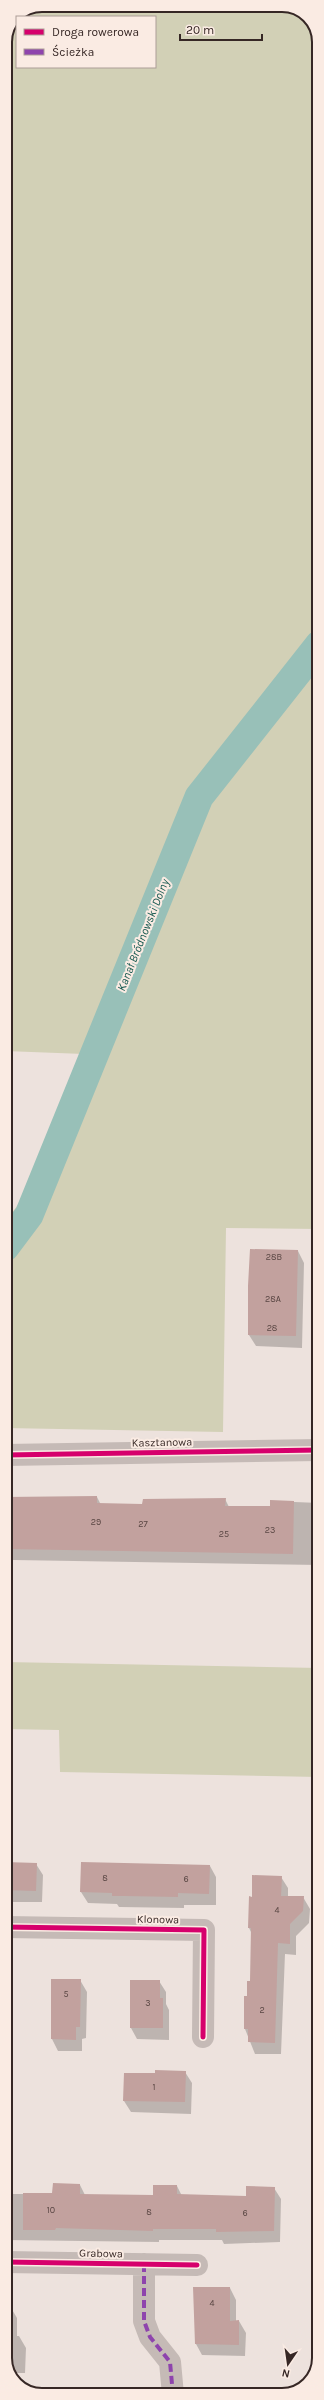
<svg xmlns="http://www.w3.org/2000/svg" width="324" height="2400" font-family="Karla,sans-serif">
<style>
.green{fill:#d2d0b6;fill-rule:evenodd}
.shadow{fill:#0003}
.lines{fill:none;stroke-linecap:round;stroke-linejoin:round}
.canal{stroke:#98c0b8;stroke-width:29}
.building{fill:#c2a19e}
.street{stroke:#c5bab6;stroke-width:22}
.quiet{stroke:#8e44ad;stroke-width:4;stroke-dasharray:8 4;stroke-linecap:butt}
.cycleway-casing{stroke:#faebe3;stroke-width:8}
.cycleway{stroke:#d6006c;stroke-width:5}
.labels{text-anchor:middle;stroke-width:4;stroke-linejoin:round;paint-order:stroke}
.number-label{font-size:9px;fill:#594643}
.street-label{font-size:11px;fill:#362725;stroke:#faebe3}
.water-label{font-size:12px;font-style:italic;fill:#185a51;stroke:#faebe3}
.rim{fill:none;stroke:#362725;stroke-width:2}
</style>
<rect width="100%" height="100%" fill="#ede2dd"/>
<!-- green -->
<path class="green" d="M42 5H287L308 16 319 37V1229L226 1228 223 1432 5 1428V1222L33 1185 84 1054 5 1051V42L16 16ZM17 17H155V67H17Z
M5 1662 319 1668V1777L60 1772 59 1730 5 1729Z"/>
<!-- shadow -->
<path class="shadow" d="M298 1251 304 1263 302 1348 256 1346 249 1335Z
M97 1497 101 1505H143L225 1499 229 1507H271V1501L319 1503V1565L13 1560 10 1554H5V1498Z
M5 1863 36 1864 43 1875 42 1902H11V1905H5Z
M210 1866 216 1877V1905H184V1908L119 1907 117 1904 88 1903 81 1892Z
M281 1877 288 1888V1897H303L310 1909 309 1923 296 1936V1955L285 1954 281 2054H255L245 2029V1997H248L251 1982 252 1934 249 1928 253 1898Z
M52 1980H80L87 1992 86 2038 82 2039V2051H58L52 2039Z
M159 1981 166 1992V2004L169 2010V2040L137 2039 131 2028Z
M185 2072 192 2083 191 2114 131 2112 124 2101 125 2074Z
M80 2185 85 2195 154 2196 177 2186 182 2196 247 2197 274 2188 281 2199 280 2242 224 2244 222 2240H159V2242L5 2240V2194H53Z
M230 2288 236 2300V2321H239L246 2333 245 2356 202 2355 196 2344Z
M5 2306H10L17 2318V2336H19L26 2348 25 2373H10L5 2363Z
M105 2388 130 2389 134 2395H105Z"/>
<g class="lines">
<!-- canal -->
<path class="canal" d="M5 1247 29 1215 199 797 319 645"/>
</g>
<!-- building -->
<path class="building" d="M250 1249 298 1250 296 1336 248 1335V1286Z
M97 1496V1503L142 1504 143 1499 226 1498 225 1506H270V1500L294 1501 293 1554 6 1549 5 1497Z
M5 1862 37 1863 36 1891 5 1890Z
M81 1862 210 1865 209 1894 178 1893V1897L124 1896H112V1893L80 1892Z
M252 1875 282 1876 281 1896H304L303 1911 290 1924V1944L278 1943 275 2043 248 2042V2029H244V1996H247V1981H250L251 1928H248L249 1896 252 1897Z
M51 1979H81L80 2027H76V2040L51 2039Z
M130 1980H160V1998H163V2028H130Z
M155 2070 186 2071 185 2102 123 2101 124 2073H155Z
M53 2183 80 2184V2194L153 2195V2185H177V2194L246 2196V2186L275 2187 274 2231 216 2232V2229H153V2231L56 2228 55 2230H23V2193H52Z
M193 2287H230V2321L239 2320V2345L195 2344Z"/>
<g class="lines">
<!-- street -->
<path class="street" d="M5 1455 319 1450
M5 1927 204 1930 203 2037
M5 2262 197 2265
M144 2264V2321L150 2337 170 2362 173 2395"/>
<!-- quiet -->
<path class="quiet" d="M144 2264V2321L150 2337 170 2362 173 2395"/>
<!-- cycleway casing -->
<g class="cycleway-casing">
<path id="cycleway" d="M5 1455 319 1450
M5 1927 204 1930 203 2037
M5 2262 197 2265"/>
</g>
<!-- cycleway -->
<use href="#cycleway" class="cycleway"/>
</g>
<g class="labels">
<!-- number labels -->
<g class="number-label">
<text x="274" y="1260">28B</text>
<text x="273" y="1302">28A</text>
<text x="272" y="1331">28</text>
<text x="96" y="1525">29</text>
<text x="143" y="1527">27</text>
<text x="270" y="1533">23</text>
<text x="224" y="1537">25</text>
<text x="105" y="1881">8</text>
<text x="186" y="1882">6</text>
<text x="277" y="1913">4</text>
<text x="66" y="1997">5</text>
<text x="148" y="2006">3</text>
<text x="262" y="2013">2</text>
<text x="154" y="2090">1</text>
<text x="51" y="2213">10</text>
<text x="149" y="2215">8</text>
<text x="245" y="2216">6</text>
<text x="212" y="2306">4</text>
</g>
<!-- street labels -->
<g class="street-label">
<text transform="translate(162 1442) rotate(-1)" y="4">Kasztanowa</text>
<text transform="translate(158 1919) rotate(1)" y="4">Klonowa</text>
<text transform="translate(101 2253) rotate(1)" y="4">Grabowa</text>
</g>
<!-- water labels -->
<g class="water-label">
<text transform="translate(143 935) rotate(-68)" y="4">Kanał Bródnowski Dolny</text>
</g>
</g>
<!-- crop -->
<path d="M0 0H324V2400H0ZM42 12H282A30 30 0 0 1 312 42V2358A30 30 0 0 1 282 2388H42A30 30 0 0 1 12 2358V42A30 30 0 0 1 42 12Z" fill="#faebe3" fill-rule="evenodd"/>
<path class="rim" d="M42 12H282A30 30 0 0 1 312 42V2358A30 30 0 0 1 282 2388H42A30 30 0 0 1 12 2358V42A30 30 0 0 1 42 12Z"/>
<!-- legend -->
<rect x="16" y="16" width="140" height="52" fill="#faebe3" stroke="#ac9d97"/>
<rect x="24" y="29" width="20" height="6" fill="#d6006c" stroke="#ac9d97"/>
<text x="52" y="36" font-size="12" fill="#362725">Droga rowerowa</text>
<rect x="24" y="49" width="20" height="6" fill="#8e44ad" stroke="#ac9d97"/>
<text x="52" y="56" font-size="12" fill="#362725">Ścieżka</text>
<!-- north arrow -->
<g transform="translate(288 2364) rotate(193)" stroke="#faebe3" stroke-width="3" paint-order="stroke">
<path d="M0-3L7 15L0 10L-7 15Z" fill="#362725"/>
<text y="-6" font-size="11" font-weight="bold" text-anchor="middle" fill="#362725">N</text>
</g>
<!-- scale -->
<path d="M180 34v6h82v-6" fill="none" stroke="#362725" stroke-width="2"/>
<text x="186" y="34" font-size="12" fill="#362725" stroke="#faebe3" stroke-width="3" paint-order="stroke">20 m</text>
</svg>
